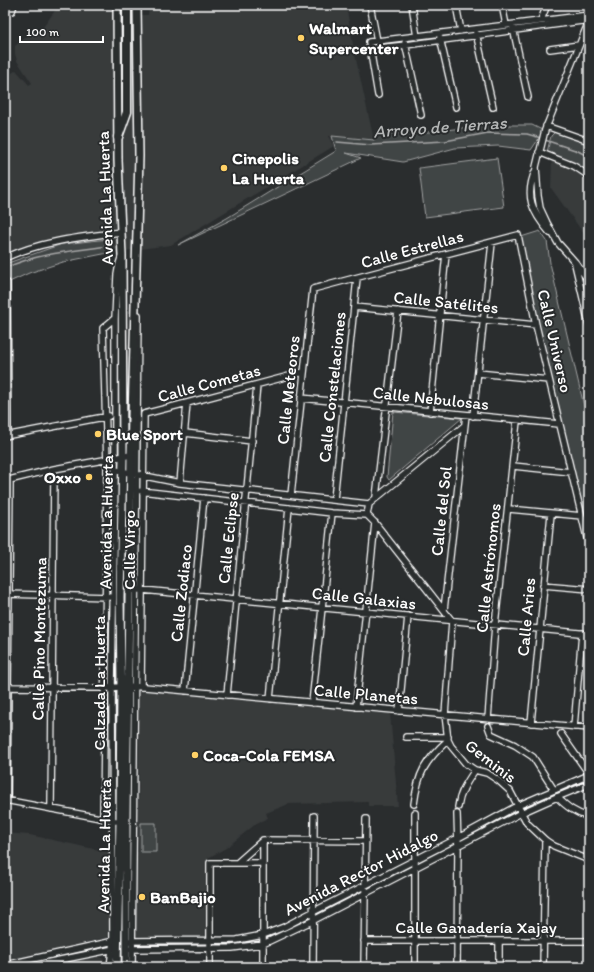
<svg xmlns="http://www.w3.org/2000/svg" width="594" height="972" font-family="Itim,sans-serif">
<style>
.built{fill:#373a3b}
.green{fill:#414445;stroke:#a0a2a2}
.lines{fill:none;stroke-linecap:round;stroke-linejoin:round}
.stream{stroke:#a6a7a7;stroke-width:1.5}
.minor-casing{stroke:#fff;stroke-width:8}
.major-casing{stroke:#fff;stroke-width:10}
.highway-casing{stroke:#fff;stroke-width:11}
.minor{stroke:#2a2d2e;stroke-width:5.5}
.major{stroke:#2a2d2e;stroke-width:7}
.highway{stroke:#2a2d2e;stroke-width:8}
.poi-dot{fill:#ffd166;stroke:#2a2d2e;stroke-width:1.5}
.labels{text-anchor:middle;stroke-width:4;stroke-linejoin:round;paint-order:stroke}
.poi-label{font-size:17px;font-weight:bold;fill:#fff;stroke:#2a2d2e;text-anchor:start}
.street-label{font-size:17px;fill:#fff;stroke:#2a2d2e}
.water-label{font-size:18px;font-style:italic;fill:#b4b6b6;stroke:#2a2d2e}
</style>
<rect width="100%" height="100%" fill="#2a2d2e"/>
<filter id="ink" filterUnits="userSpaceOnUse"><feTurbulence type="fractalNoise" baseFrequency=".025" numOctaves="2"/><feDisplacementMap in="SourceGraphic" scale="8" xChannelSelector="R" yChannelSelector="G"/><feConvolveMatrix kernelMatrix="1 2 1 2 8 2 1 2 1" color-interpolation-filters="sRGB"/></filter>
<g filter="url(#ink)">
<!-- built -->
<path class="built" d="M59 5H105L112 10V15H148L149 5H346L354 50 374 140 328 136 334 146 171 245 110 253 109 238 68 243 32 251 9 260 5 255V78L16 70 29 85 32 83 17 61 15 54V46L30 34 39 33Z
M552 161 573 169 589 179V241L551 188Z
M139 688 390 713 398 806H368V802L289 804 266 813 268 818 257 823 226 848 208 858 209 937 105 938 5 962V833L30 835 108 852H138Z
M96 956 102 958 106 962 107 967H53Z"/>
<!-- green -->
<path class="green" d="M487 125H532L544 131 531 150 498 146 455 148 403 162 346 153 361 158 178 245 227 218 336 151 332 136 374 140 378 134 429 132Z
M555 132 589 144V173L576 164 547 152 551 136Z
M497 158 504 207 425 217 419 168Z
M540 231 547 241 550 263 589 427V532L540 329 521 237Z
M109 239 108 253 63 262 29 273 5 284V264L62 244Z
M393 412 462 418 389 480 387 477Z
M141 823H156V852H141Z"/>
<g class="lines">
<!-- stream -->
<path class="stream" d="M545 140 578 151 589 157
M337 142 371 145 445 141 488 133 527 134 541 138
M5 268C38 253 72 251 108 246"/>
<!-- minor casing -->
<g class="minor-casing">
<path id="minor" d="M370 5 377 41
M412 5 417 37
M456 5 461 31
M502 5 506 25
M12 11 14 5
M541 20 547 5
M589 21 545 130 536 167 538 196 540 208 547 223 558 243 575 262 589 281
M513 28 528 97
M476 33 493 107
M440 38 456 107
M405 43 421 115
M370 49 406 45 589 20
M550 49 579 45
M378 95 369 42 589 15
M546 126 589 141
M539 152 574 166 589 176
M536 169C524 196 532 212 550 233
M5 258C41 241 82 237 121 232
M575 264 589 324
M7 283 8 435
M354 307 536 325
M478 373 549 380
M301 398 559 424
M430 412 446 254
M473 416 492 243
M185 433 252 441
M5 436 109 416
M513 466 571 472
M115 470 180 483 369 504
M5 481 54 469 131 455
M180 483 187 403
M141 491 332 513 367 515
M291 495 313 289 518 235 536 325 589 546
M376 497 398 311
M334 499 357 278
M369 504 367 515 375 523 452 621
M369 504 464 426
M509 509 582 516
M543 585 589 589
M133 589 589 634
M5 594 109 597
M444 610 466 415
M452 621 445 715 448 740 451 746 466 764 475 770 487 773 499 781 510 791 527 823 545 840 554 846 589 860
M5 687 105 688 134 686 589 728
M141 687 144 414 187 403 304 372
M185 691 204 498
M227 695 257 385
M270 699 289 508
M312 703 332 513
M356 707 375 523
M399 711 408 616
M488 719 495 625 517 421
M531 723 551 514
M488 726 491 734 515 745 533 757 554 790
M574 727 582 633
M561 734 589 774
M406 737H448
M557 797C567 807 575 813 589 817
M5 800 116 821
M7 801 10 480
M414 804C418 773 425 761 448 740
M458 807C460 792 467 782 475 770
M51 809 54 469
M457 814 458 846 457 967
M103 819 107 466 103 328 115 318
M238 862 263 840 365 841
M129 941 237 940 263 935 284 927 301 918 458 838 517 806 589 775
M364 941H589
M131 949 232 948 263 944 314 920 521 813 557 797 589 784
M5 965 114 941
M26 967 114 949
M110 967 113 941 112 687 115 474V318L117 275 119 264 121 258
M132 967 138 315
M210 967V863H263
M263 967V840
M313 967 314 816
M364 967 366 819
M415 967V813
M499 967V941
M543 967 545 840"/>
</g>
<!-- major casing -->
<g class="major-casing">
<path id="major" d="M117 967 120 821 121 687 120 597 123 457 122 256 118 160 117 5
M126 967V815L131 455 139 156 137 5"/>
</g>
<!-- highway casing -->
<g class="highway-casing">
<path id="highway" d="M118 137 127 112V5"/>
</g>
<!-- minor -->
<use href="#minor" class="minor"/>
<!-- major -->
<use href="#major" class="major"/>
<!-- highway -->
<use href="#highway" class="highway"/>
</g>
</g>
<!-- markers -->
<g class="poi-dot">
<circle cx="301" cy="38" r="4"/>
<circle cx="224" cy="168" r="4"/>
<circle cx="98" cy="434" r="4"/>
<circle cx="89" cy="477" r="4"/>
<circle cx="195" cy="755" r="4"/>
<circle cx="142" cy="897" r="4"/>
</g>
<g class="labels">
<!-- poi labels -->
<g class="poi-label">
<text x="309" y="34">Walmart<tspan x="309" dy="20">Supercenter</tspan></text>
<text x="232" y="164">Cinepolis<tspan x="232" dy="20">La Huerta</tspan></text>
<text x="106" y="440">Blue Sport</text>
<text x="81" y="483" text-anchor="end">Oxxo</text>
<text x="203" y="761">Coca-Cola FEMSA</text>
<text x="150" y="903">BanBajio</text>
</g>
<!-- street labels -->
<g class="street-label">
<text transform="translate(105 198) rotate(-92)" y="6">Avenida La Huerta</text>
<text transform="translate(412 249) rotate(-15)" y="6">Calle Estrellas</text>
<text transform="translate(446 302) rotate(6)" y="6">Calle Satélites</text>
<text transform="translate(555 341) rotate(77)" y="6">Calle Universo</text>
<text transform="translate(209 383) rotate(-15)" y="6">Calle Cometas</text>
<text transform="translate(332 387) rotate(-84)" y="6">Calle Constelaciones</text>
<text transform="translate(288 390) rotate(-84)" y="6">Calle Meteoros</text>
<text transform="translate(431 398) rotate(6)" y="6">Calle Nebulosas</text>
<text transform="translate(441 511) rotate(-84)" y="6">Calle del Sol</text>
<text transform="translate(106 522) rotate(-89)" y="6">Avenida La Huerta</text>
<text transform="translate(228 538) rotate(-84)" y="6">Calle Eclipse</text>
<text transform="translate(129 550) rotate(-90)" y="6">Calle Virgo</text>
<text transform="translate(488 568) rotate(-84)" y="6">Calle Astrónomos</text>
<text transform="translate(181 593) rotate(-84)" y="6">Calle Zodiaco</text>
<text transform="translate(364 598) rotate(6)" y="6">Calle Galaxias</text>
<text transform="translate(526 617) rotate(-85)" y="6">Calle Aries</text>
<text transform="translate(39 639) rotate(-89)" y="6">Calle Pino Montezuma</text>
<text transform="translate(99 683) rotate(-90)" y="6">Calzada La Huerta</text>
<text transform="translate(366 694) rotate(5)" y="6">Calle Planetas</text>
<text transform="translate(491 761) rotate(38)" y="6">Geminis</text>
<text transform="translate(104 846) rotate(-89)" y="6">Avenida La Huerta</text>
<text transform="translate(361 872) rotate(-27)" y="6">Avenida Rector Hidalgo</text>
<text x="476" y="933">Calle Ganadería Xajay</text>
</g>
<!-- water labels -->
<g class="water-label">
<text transform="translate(440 127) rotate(-4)" y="6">Arroyo de Tierras</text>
</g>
</g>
<!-- margin -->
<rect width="594" height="972" fill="none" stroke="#2a2d2e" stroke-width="20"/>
<rect x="10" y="10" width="574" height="952" fill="none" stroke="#fff" stroke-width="1.5" filter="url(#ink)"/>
<!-- scale -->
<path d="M20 36v6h83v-6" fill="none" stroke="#ffffff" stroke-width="2"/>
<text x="26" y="36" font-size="12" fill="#ffffff" stroke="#2a2d2e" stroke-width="3" paint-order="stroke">100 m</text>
</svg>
